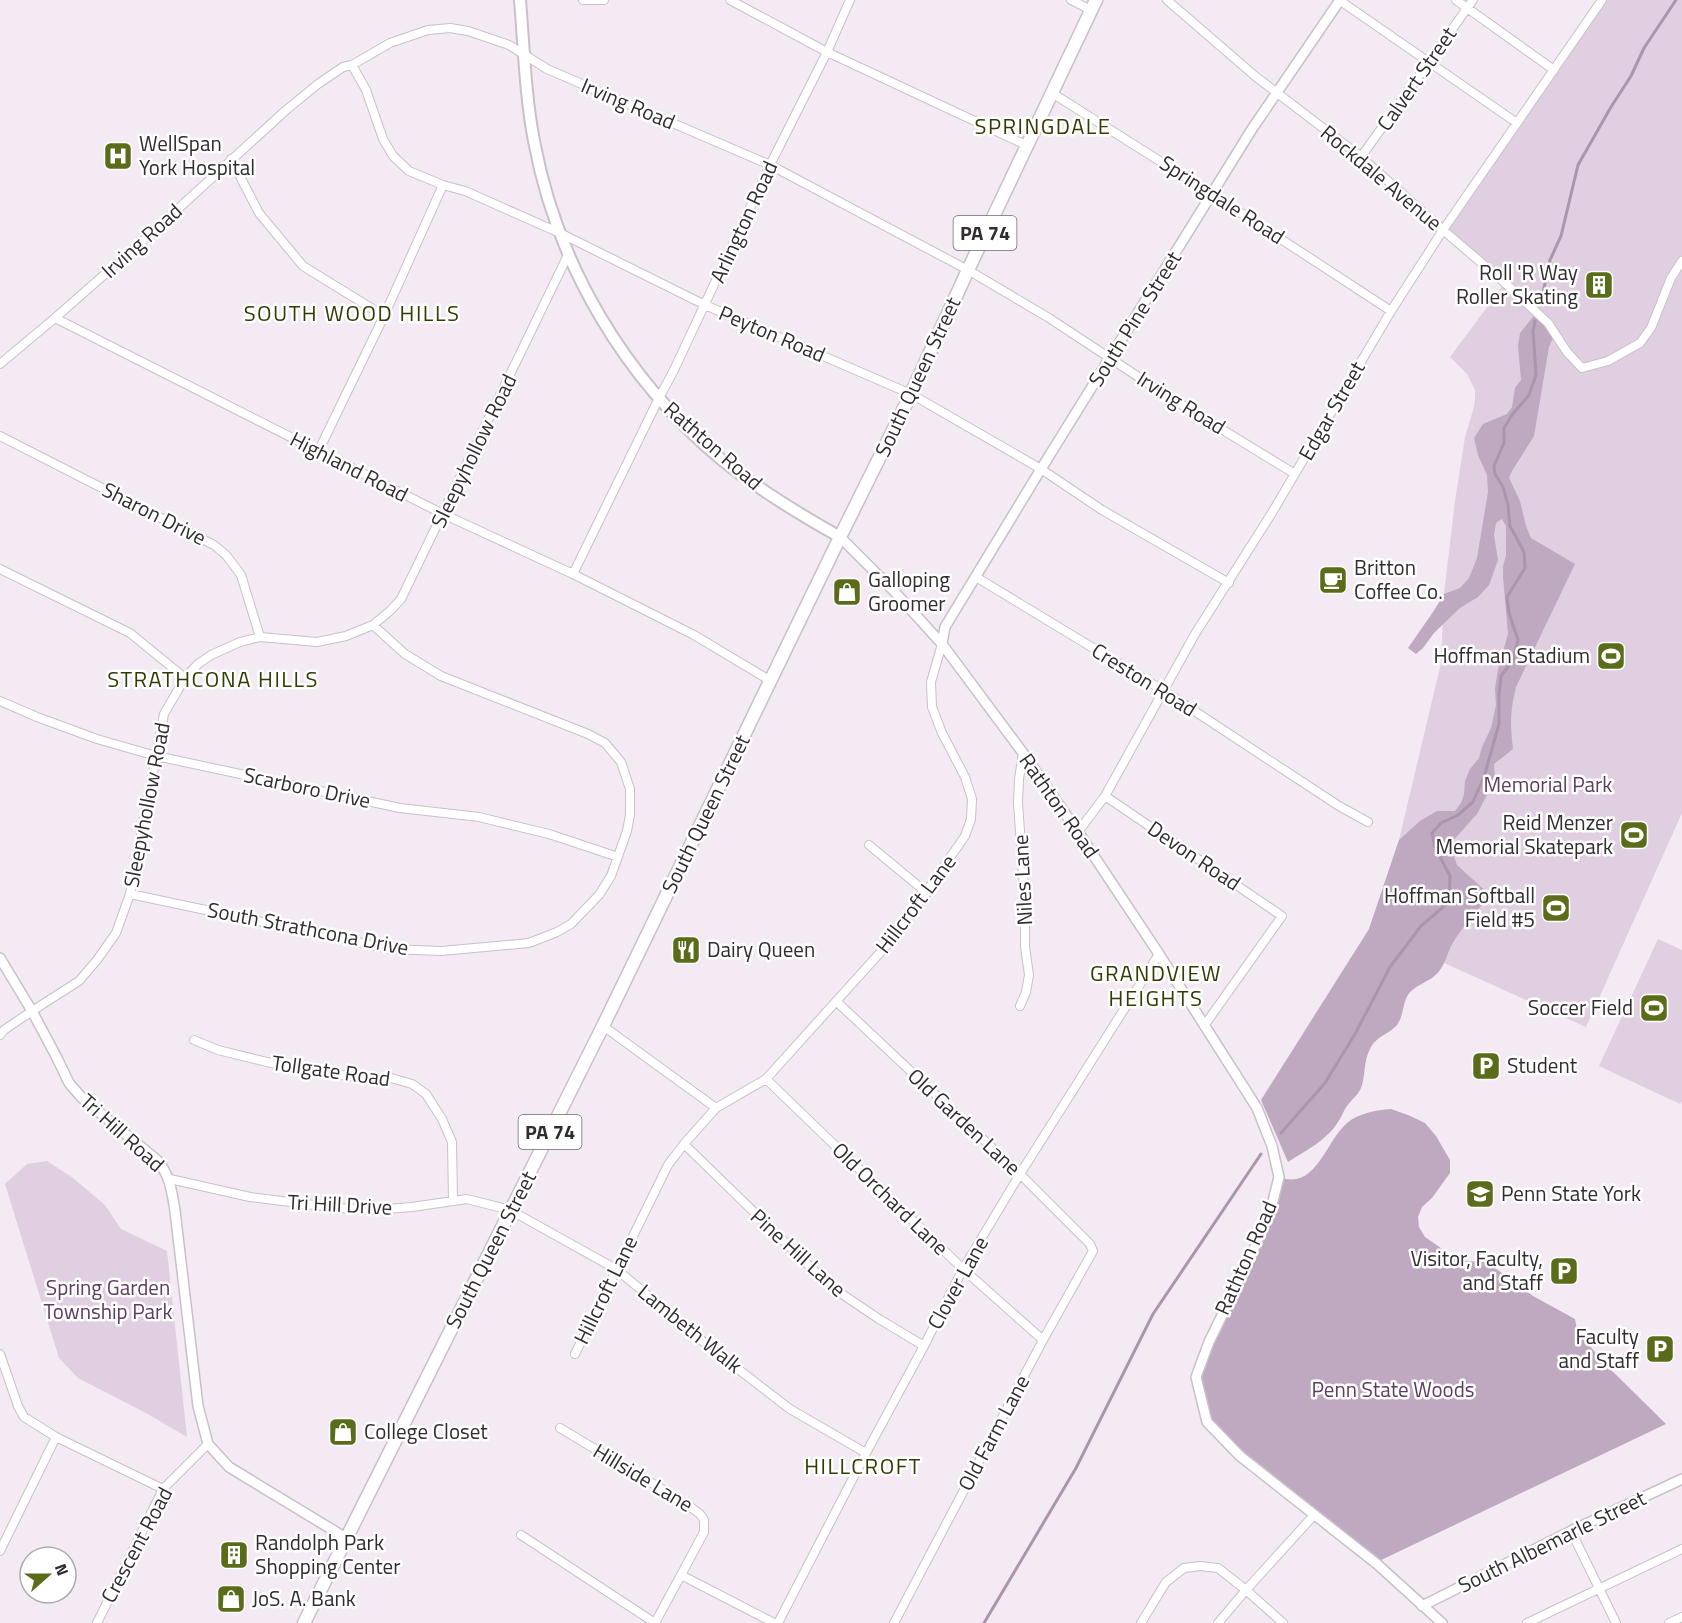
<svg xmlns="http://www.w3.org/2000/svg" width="1682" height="1623" font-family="'Titillium Web',sans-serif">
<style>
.green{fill:#dfcfe1}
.forest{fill:#bfa9c1}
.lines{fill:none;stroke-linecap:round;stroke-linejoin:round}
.stream{stroke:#aa95ac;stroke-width:3}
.minor-casing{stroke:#c9c0c9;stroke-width:10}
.tertiary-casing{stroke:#c9c0c9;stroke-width:12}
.secondary-casing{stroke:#c9c0c9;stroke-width:14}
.primary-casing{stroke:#c9c0c9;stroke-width:15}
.minor{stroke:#fff;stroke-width:8}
.tertiary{stroke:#fff;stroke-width:9}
.secondary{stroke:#fff;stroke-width:10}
.primary{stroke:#fff;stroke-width:12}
.labels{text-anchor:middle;stroke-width:5;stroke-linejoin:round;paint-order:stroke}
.shield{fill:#fff;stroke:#6e6b6e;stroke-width:1.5}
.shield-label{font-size:20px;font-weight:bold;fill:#302c30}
.street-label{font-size:21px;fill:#302c30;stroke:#fff}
.poi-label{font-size:21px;fill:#302c30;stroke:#fff;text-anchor:start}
.park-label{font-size:21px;fill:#5d3c60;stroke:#fff}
.neighbourhood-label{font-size:22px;letter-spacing:1.5px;fill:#303c01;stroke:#fff}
</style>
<rect width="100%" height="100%" fill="#f3eaf3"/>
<!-- green -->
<path class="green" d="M1602 0H1682V813L1586 1027 1369 929 1399 840 1441 663 1444 594 1455 501 1465 437 1474 407 1475 399V390L1467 374 1450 357 1505 283 1443 230Z
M1658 939 1682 950V1101L1680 1104 1599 1066Z
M47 1161 73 1178 105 1205 121 1229 167 1251 187 1437 146 1413 78 1378 59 1358 5 1184 27 1164Z"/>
<!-- forest -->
<path class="forest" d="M1537 312 1555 333 1549 347 1534 436 1512 471 1509 478 1520 501 1526 526 1531 538 1575 564 1516 687C1510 712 1510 724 1513 749L1494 764 1495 780 1477 814 1450 844 1457 865 1490 895C1478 911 1464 924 1454 941 1448 950 1446 962 1440 970 1432 982 1415 984 1408 995 1402 1005 1404 1015 1397 1025 1388 1035 1376 1036 1370 1049 1363 1062 1366 1075 1361 1088 1358 1095 1351 1100 1347 1106 1343 1111 1342 1117 1338 1122 1327 1140 1305 1151 1288 1162L1261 1100 1369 929 1399 840 1420 821 1437 811H1455L1461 803 1464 794 1465 781 1470 769 1479 758 1482 747 1491 728 1496 705 1495 689 1498 669 1508 634 1503 577V566L1506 556V526L1502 519 1496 523 1494 535 1498 560 1489 585 1478 597 1460 608 1434 633 1423 648 1416 654 1408 648 1433 612 1444 594 1460 588 1469 578 1477 558 1488 492 1487 475 1478 455 1474 438 1483 424 1507 414 1512 407 1515 388 1521 380 1518 346 1520 333Z
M1391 1109 1408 1115 1425 1123 1436 1136 1450 1160V1173L1432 1198 1422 1207 1418 1217 1419 1227 1425 1237 1448 1253 1466 1261 1487 1262 1533 1296 1575 1319 1577 1330 1602 1361 1666 1424 1377 1562 1261 1473 1207 1422 1196 1377 1250 1258 1279 1177C1316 1191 1325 1142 1347 1123 1359 1113 1376 1110 1391 1109Z"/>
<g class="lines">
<!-- stream -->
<path class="stream" d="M1541 302 1550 260 1561 236 1578 165 1611 107 1631 76 1644 48 1676 0
M1281 1133 1325 1083 1355 1034 1390 967 1421 926 1449 902 1450 876 1435 847 1432 833 1441 823 1458 815 1473 802 1484 777 1499 724V694L1501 676 1513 660 1518 640 1509 613 1507 597 1525 568 1524 552 1510 526 1508 505 1503 487 1495 474 1494 466 1504 443V428L1512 415 1529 395 1536 375 1533 331 1535 321
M984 1623 1076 1468 1153 1314 1261 1154"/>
<!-- minor casing -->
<g class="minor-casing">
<path id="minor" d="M583 0H604
M730 0 827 52 1026 145
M1071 0 1091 10
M1167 0 1255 76 1361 157 1443 230 1505 283 1548 323 1567 352 1582 368 1608 361 1640 343 1651 328 1671 278 1682 261
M1339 0 1517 123
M1456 0 1554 70
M352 65 366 90 383 139 393 156 409 171 443 185 465 191 560 233 705 305 911 394 1041 469 1102 510 1229 583
M1052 93 1212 194 1391 311
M1361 157 1473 0
M231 159 259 213 303 266 384 316
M55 318 443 514 573 574 694 635 771 681
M0 364 55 318 155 230 285 111 318 84 343 67 352 65 390 43 428 30 450 28 468 31 509 45 547 69 770 165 968 270 1049 318 1169 397 1295 474
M0 436 214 545 226 555 241 575 260 637
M318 452 384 316 443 185
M0 569 130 633 185 678
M573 574 659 398 674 370 770 165 827 52 850 0
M976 577 1164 691 1339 806 1368 822
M0 701 37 717 97 739 156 756 400 808 479 817 549 834 618 857
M1105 796 1282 916 1204 1026
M1078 832 1105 796 1195 634 1270 516 1391 311 1443 230 1602 0
M869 845 927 893
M130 894 390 949 441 951 529 943 557 932 571 924 599 895 611 876 627 831 630 815V789L621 762 605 743 588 734 441 676 405 654 373 625
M836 1001 1020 1174 1090 1244 1093 1251 1043 1340 894 1623
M1020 1006 1026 992 1029 975 1025 947V903L1018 803 1019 779 1023 753
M603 1026 716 1108
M0 1035 4 1030 32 1011 79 981 97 960 116 933 130 894 164 714 185 678 198 664 211 655 240 642 260 637 317 642 346 636 373 625 391 610 401 599 568 255
M194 1040 218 1050 300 1070 373 1079 391 1078 412 1084 426 1094 442 1119 452 1142 453 1201
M766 1079 963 1269 1043 1340
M684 1144 830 1286 879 1319 924 1346
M170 1179 250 1197 338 1208 374 1210 412 1207 467 1199 510 1210 616 1269 712 1349 790 1409 866 1453
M0 1354 18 1406 24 1417 56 1437 163 1489
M575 1354 668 1165 684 1144 716 1108 766 1079 896 935 965 836 971 819 972 799 965 777 942 733 932 707 931 682 942 644
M560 1428 685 1503 700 1514 704 1520V1532L681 1575 774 1623
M1571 1531 1616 1623
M521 1535 655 1623
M0 1551 56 1437
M97 1623 163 1489 208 1444
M655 1623 681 1575
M778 1623 866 1453 924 1346 963 1269 1020 1174 1159 954
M1141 1623 1166 1582 1184 1568 1200 1566 1218 1568 1246 1590 1283 1623
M1218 1623 1246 1590 1314 1515
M1527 1623 1682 1549
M1669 1623 1682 1617"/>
</g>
<!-- tertiary casing -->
<g class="tertiary-casing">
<path id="tertiary" d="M840 537 893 590 942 644 1023 753 1078 832 1159 954 1257 1108 1272 1146 1279 1177 1271 1209 1250 1258 1209 1342 1196 1377 1207 1422 1240 1456 1377 1564 1442 1623
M942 644 945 627 1041 469 1252 129 1340 0
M0 958 32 1011 57 1058 69 1083 82 1098 157 1160C170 1175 172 1192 175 1211L198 1406 208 1444 229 1467 346 1538
M1422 1606 1571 1531 1682 1479"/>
</g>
<!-- secondary casing -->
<g class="secondary-casing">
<path id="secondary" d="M520 0C524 47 525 94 534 141 557 265 625 379 722 460 759 490 799 514 840 537"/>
</g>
<!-- primary casing -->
<g class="primary-casing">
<path id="primary" d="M304 1623 603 1026 840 537 911 394 968 270 1096 0"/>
</g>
<!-- minor -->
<use href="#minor" class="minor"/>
<!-- tertiary -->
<use href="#tertiary" class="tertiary"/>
<!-- secondary -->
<use href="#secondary" class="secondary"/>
<!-- primary -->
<use href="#primary" class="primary"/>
</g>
<!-- icons -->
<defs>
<g id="hospital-square" transform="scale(1.5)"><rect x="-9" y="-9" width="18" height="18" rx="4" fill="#5a6c1a" stroke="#fff"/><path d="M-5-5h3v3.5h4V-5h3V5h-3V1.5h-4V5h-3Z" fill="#fff"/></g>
<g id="building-square" transform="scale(1.5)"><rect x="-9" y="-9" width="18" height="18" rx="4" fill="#5a6c1a" stroke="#fff"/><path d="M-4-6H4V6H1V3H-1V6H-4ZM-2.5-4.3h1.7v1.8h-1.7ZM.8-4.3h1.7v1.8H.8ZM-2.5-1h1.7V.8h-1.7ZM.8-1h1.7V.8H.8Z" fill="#fff"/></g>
<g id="cafe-square" transform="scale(1.5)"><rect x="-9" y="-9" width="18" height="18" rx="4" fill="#5a6c1a" stroke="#fff"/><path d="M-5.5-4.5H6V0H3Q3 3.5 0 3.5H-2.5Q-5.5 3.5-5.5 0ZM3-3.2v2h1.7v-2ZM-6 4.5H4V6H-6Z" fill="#fff"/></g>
<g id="shop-square" transform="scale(1.5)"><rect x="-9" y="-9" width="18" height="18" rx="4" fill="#5a6c1a" stroke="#fff"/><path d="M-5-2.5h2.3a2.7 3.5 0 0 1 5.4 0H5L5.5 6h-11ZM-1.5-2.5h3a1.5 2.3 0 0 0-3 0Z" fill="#fff"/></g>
<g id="stadium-square" transform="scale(1.5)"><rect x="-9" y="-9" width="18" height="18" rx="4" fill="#5a6c1a" stroke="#fff"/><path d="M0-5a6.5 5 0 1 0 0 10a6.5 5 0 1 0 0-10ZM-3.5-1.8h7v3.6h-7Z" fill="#fff"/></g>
<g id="restaurant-square" transform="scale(1.5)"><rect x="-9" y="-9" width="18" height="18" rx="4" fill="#5a6c1a" stroke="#fff"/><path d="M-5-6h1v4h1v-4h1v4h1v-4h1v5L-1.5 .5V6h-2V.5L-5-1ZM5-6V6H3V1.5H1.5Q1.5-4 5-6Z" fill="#fff"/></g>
<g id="parking-square" transform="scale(1.5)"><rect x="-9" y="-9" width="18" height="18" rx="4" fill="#5a6c1a" stroke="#fff"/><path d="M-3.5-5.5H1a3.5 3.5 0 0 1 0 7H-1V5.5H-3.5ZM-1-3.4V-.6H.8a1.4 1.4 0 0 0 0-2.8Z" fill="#fff"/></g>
<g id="university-square" transform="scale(1.5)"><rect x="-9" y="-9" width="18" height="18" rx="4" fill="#5a6c1a" stroke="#fff"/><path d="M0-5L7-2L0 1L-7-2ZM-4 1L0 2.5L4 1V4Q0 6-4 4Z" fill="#fff"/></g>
</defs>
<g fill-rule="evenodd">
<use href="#hospital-square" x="118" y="156"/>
<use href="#building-square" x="1599" y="285"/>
<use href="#cafe-square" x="1333" y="580"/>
<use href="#shop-square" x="847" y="592"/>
<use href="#stadium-square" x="1611" y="656"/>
<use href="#stadium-square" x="1634" y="835"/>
<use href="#stadium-square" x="1556" y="908"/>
<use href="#restaurant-square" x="686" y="950"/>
<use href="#stadium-square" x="1654" y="1008"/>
<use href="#parking-square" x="1486" y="1066"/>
<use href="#university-square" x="1480" y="1194"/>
<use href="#parking-square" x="1564" y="1271"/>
<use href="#parking-square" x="1660" y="1349"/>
<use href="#shop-square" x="343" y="1432"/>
<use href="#building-square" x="234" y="1555"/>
<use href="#shop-square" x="231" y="1599"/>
</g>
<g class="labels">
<!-- shield labels -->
<g class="shield">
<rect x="953.5" y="216" width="63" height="34" rx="4.5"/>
<rect x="518.5" y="1115" width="63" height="34" rx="4.5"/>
</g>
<g class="shield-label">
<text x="985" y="240">PA 74</text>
<text x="550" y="1139">PA 74</text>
</g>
<!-- street labels -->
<g class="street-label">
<text transform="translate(1417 79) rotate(-55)" y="7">Calvert Street</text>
<text transform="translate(628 104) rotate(23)" y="7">Irving Road</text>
<text transform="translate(1381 178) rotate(40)" y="7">Rockdale Avenue</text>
<text transform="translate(1222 200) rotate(33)" y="7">Springdale Road</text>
<text transform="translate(744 222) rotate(-65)" y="7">Arlington Road</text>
<text transform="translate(142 241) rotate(-42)" y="7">Irving Road</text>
<text transform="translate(1135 319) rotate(-58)" y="7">South Pine Street</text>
<text transform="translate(772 334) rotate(23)" y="7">Peyton Road</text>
<text transform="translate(918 377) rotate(-65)" y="7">South Queen Street</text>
<text transform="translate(1181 403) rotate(32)" y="7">Irving Road</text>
<text transform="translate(1332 411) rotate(-60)" y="7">Edgar Street</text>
<text transform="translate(713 446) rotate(41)" y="7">Rathton Road</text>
<text transform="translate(474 451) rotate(-64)" y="7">Sleepyhollow Road</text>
<text transform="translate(349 467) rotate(27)" y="7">Highland Road</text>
<text transform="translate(154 514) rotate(27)" y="7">Sharon Drive</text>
<text transform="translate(1144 680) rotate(32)" y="7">Creston Road</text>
<text transform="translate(307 788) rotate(12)" y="7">Scarboro Drive</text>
<text transform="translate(147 805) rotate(-79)" y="7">Sleepyhollow Road</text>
<text transform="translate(1059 806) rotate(55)" y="7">Rathton Road</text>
<text transform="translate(706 814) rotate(-64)" y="7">South Queen Street</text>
<text transform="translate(1194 856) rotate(34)" y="7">Devon Road</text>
<text transform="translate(1023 880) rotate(-93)" y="7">Niles Lane</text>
<text transform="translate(916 904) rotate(-53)" y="7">Hillcroft Lane</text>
<text transform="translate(308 929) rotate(11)" y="7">South Strathcona Drive</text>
<text transform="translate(331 1071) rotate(8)" y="7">Tollgate Road</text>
<text transform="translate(964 1122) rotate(43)" y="7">Old Garden Lane</text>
<text transform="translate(122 1133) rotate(42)" y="7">Tri Hill Road</text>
<text transform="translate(890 1199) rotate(44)" y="7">Old Orchard Lane</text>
<text transform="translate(340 1205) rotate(3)" y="7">Tri Hill Drive</text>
<text transform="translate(491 1250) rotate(-63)" y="7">South Queen Street</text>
<text transform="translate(798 1253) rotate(42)" y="7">Pine Hill Lane</text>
<text transform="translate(1246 1258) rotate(-66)" y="7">Rathton Road</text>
<text transform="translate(958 1283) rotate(-61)" y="7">Clover Lane</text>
<text transform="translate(606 1290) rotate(-64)" y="7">Hillcroft Lane</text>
<text transform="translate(690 1329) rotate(39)" y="7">Lambeth Walk</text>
<text transform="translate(994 1433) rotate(-62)" y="7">Old Farm Lane</text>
<text transform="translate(643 1478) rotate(31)" y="7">Hillside Lane</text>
<text transform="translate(1552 1542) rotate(-26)" y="7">South Albemarle Street</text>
<text transform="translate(137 1545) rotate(-62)" y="7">Crescent Road</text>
</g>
<!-- poi labels -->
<g class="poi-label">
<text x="139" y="151">WellSpan<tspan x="139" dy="24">York Hospital</tspan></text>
<text x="1578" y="280" text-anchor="end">Roll 'R Way<tspan x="1578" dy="24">Roller Skating</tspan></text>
<text x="1354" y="575">Britton<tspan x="1354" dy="24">Coffee Co.</tspan></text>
<text x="868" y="587">Galloping<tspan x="868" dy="24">Groomer</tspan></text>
<text x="1590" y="663" text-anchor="end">Hoffman Stadium</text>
<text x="1613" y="830" text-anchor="end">Reid Menzer<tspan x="1613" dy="24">Memorial Skatepark</tspan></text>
<text x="1535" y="903" text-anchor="end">Hoffman Softball<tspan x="1535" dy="24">Field #5</tspan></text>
<text x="707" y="957">Dairy Queen</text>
<text x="1633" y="1015" text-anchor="end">Soccer Field</text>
<text x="1507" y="1073">Student</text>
<text x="1501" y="1201">Penn State York</text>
<text x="1543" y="1266" text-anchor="end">Visitor, Faculty,<tspan x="1543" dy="24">and Staff</tspan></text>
<text x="1639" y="1344" text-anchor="end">Faculty<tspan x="1639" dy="24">and Staff</tspan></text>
<text x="364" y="1439">College Closet</text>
<text x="255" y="1550">Randolph Park<tspan x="255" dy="24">Shopping Center</tspan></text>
<text x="252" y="1606">JoS. A. Bank</text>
</g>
<!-- park labels -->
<g class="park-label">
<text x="1548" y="792">Memorial Park</text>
<text x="108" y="1295">Spring Garden<tspan x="108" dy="24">Township Park</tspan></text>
<text x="1393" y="1397">Penn State Woods</text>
</g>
<!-- neighbourhood labels -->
<g class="neighbourhood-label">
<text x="1043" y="134">SPRINGDALE</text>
<text x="352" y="321">SOUTH WOOD HILLS</text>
<text x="213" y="687">STRATHCONA HILLS</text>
<text x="1156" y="981">GRANDVIEW<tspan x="1156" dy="25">HEIGHTS</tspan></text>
<text x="863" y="1474">HILLCROFT</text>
</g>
</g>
<!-- north arrow -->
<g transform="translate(48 1575) rotate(69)"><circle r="28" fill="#ffffff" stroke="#acabac" stroke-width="1.5"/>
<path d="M0-4.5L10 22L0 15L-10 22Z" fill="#5a6c1a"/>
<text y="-9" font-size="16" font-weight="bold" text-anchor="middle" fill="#302c30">N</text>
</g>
</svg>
